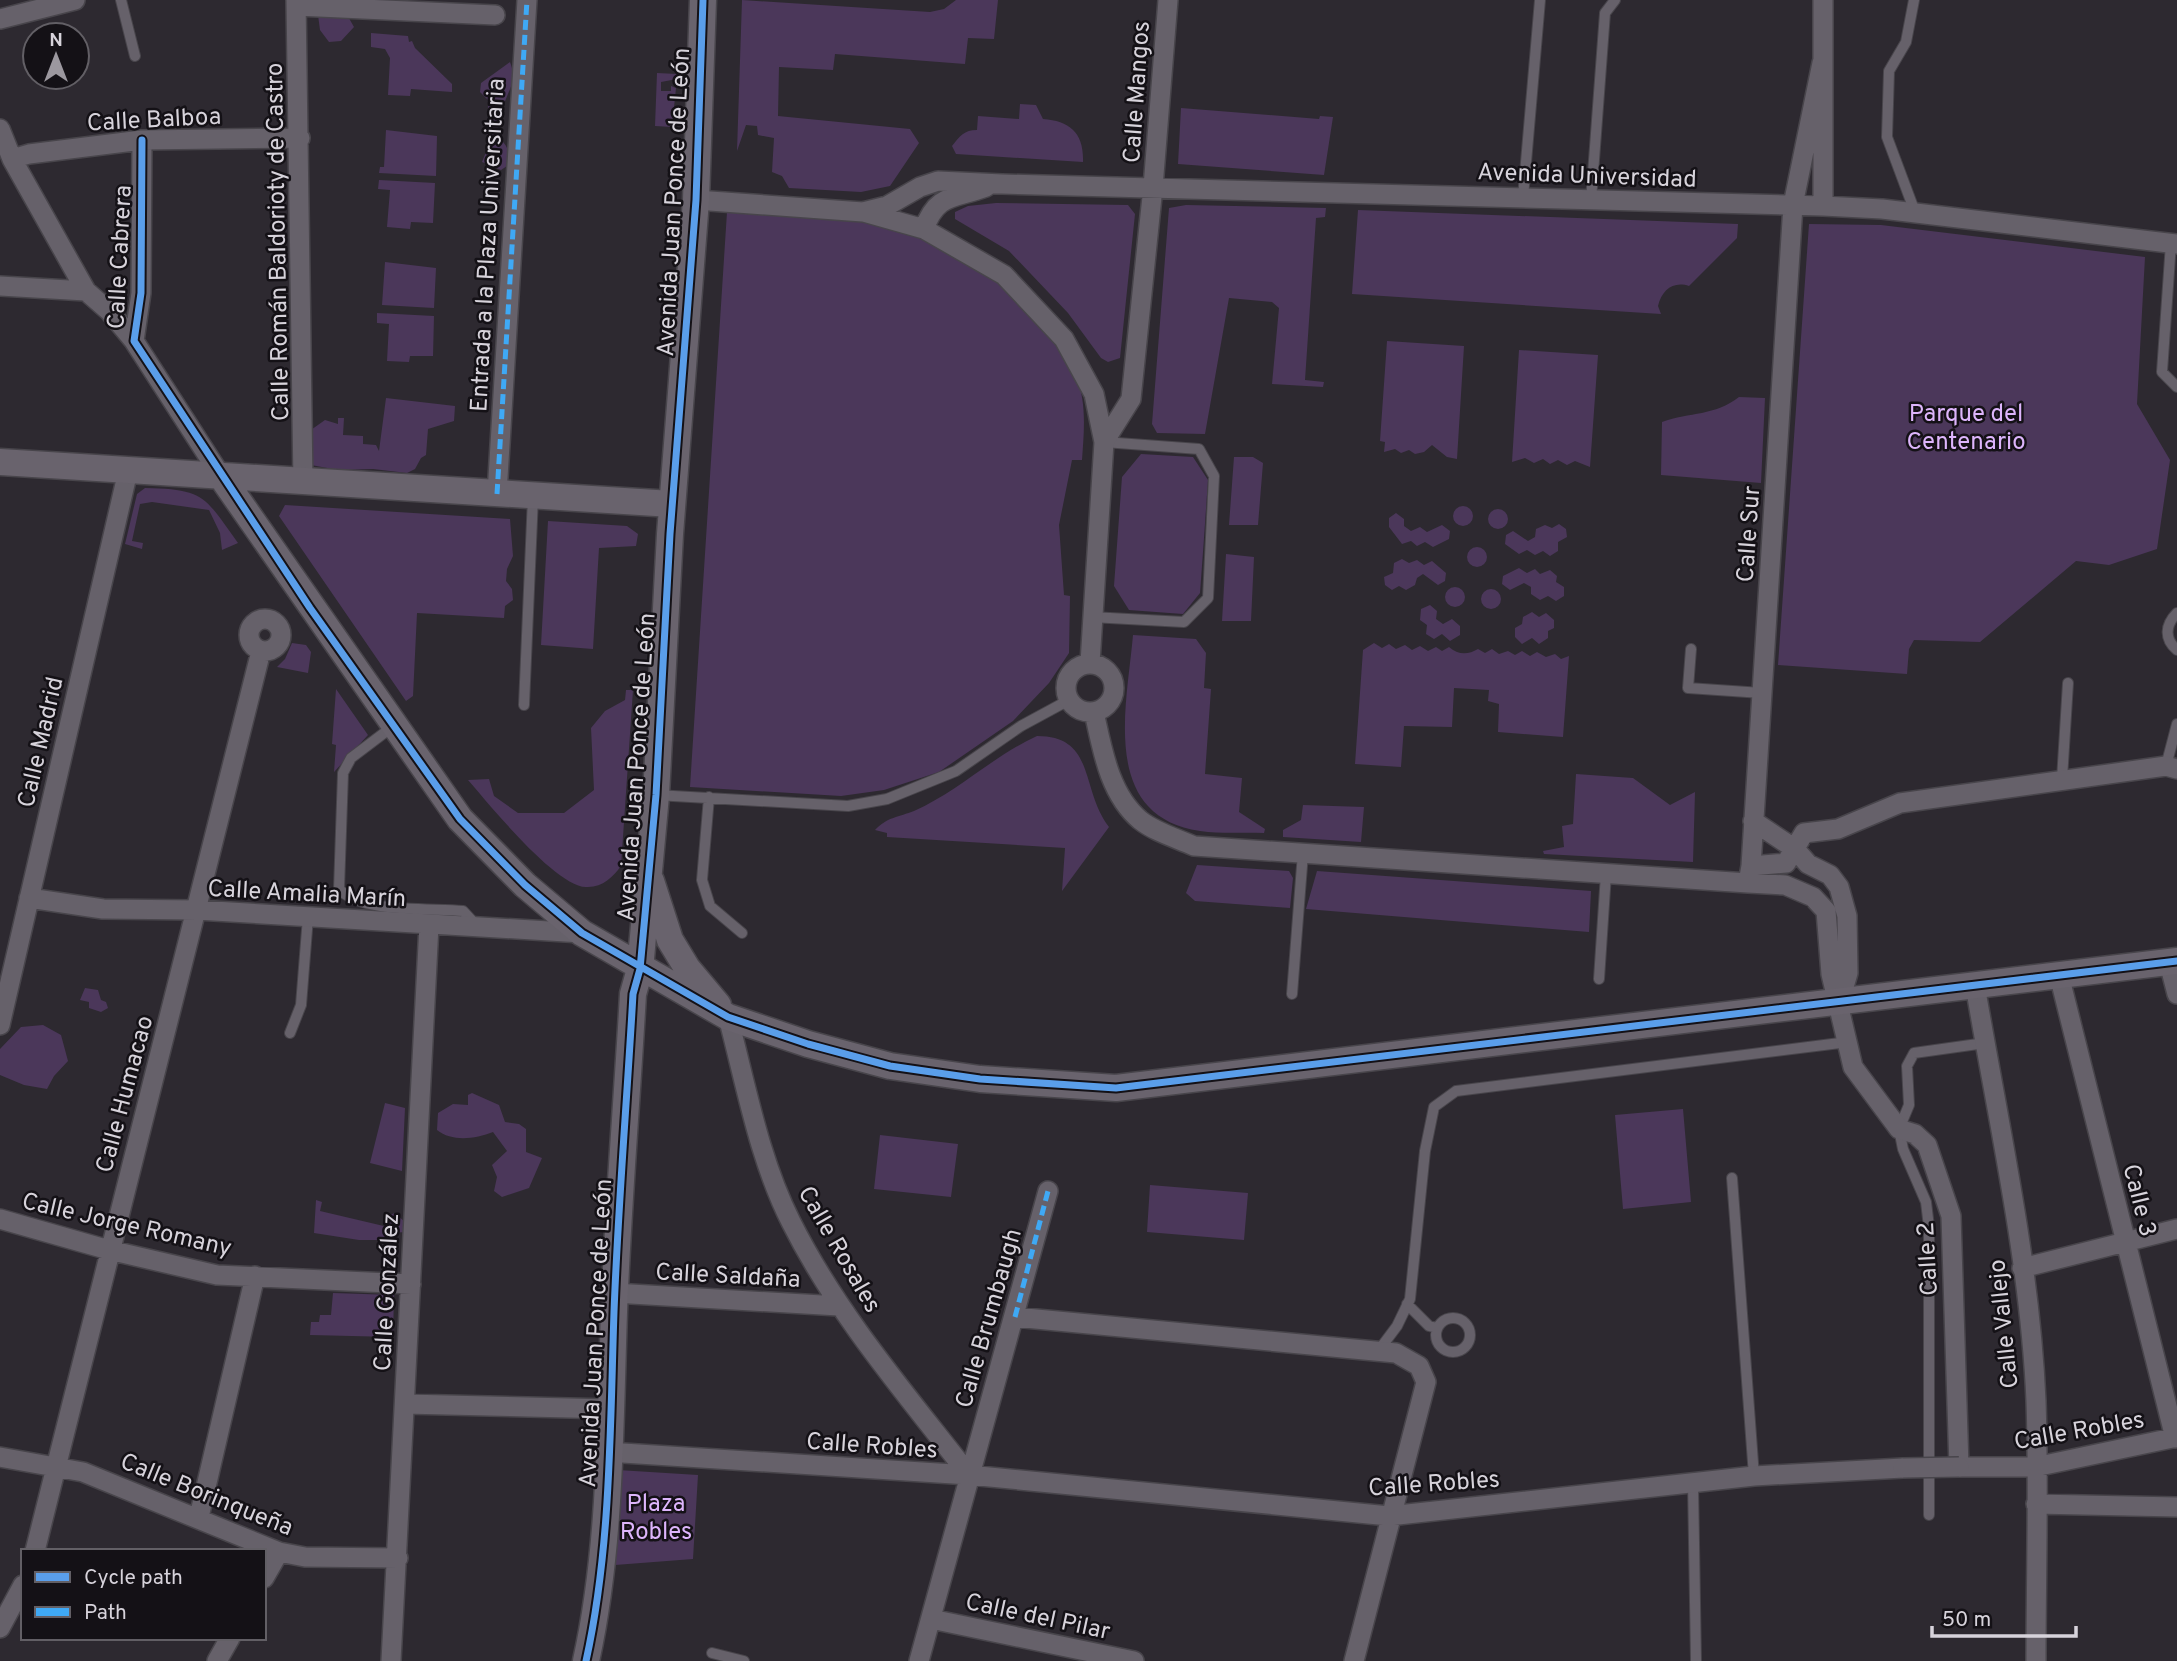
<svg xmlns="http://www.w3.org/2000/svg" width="2177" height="1661" font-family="Overpass,sans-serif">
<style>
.green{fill:#4b375a}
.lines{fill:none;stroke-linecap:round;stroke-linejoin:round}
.lane-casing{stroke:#48454b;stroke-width:12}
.street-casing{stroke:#48454b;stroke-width:22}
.secondary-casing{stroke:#48454b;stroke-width:29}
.lane{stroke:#66616a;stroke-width:10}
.street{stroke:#66616a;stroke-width:19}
.secondary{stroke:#69636d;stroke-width:26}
.street-bridge-casing{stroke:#48454b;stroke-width:22;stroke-linecap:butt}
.street-bridge{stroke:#66616a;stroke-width:19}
.quiet{stroke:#3fa9f5;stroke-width:5;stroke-dasharray:10 5;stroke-linecap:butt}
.cycleway-casing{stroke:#141116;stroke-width:11}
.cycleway{stroke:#5a9eea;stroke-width:7}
.labels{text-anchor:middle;stroke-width:5;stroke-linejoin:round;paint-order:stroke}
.street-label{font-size:24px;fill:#d7d3db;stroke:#141116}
.park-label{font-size:24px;fill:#ddb5fc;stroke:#141116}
</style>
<rect width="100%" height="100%" fill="#2d2930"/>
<!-- green -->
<path class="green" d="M742 0 930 12 944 9 956 0H998L994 39 968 38 965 64 835 54 833 70 779 67 778 116 910 129 919 143 890 186 861 192 789 188 782 176 772 172 774 138 758 135 757 126 746 125 737 151Z
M346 13 354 27 341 41 329 42 320 30 318 15Z
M371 33 408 36 409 42 412 41 415 48 452 84V92L411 89 410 96 388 95 390 58 385 49 371 47Z
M510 62C519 84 504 94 502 114H488V100L480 92 481 83Z
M657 73 677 74V79L661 82V91H671V86L676 88 672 127 655 126Z
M1020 104 1036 105 1043 119C1070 121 1084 133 1083 162L956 154 952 146C960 136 964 130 977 130L978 116 1019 119Z
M1181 108 1319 119 1320 116 1333 117 1324 175 1178 164Z
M488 119H498V138C507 143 510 153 510 164L501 170 482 162 486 152Z
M386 130 437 136 436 176 379 173 380 167H384Z
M379 180 435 183 433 223 411 222 410 229 387 227 390 190 378 189Z
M996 203 1128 205 1135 214 1120 358 1108 362 1101 358 1068 313 1009 251 955 219V212L968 206Z
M1186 205 1326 208 1325 217 1316 218 1305 380 1324 382 1323 387 1272 384 1279 308 1272 302 1229 298 1205 434 1157 433 1152 424 1169 208Z
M1358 210 1738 224 1737 238 1689 286C1673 281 1662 290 1658 306L1661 314 1352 294Z
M727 212C774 215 824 214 871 222 949 235 1045 301 1076 376 1087 402 1084 432 1082 460H1072L1059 525 1064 595 1070 596 1069 653 1049 683 1013 721 939 772 884 790 841 796 690 787Z
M1809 224 1881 225 2145 257 2137 404 2170 460 2157 549 2109 565 2076 561 1980 642 1914 640 1909 649 1907 674 1778 665Z
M385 262 436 268 434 308 382 305Z
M377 313 434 316 433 356H410L409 362 387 361 389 324 377 323Z
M1387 341 1464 346 1457 459 1447 457 1432 445 1424 452 1415 454 1409 450 1401 453 1395 449 1384 452 1385 442 1380 441Z
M1519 350 1598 355 1590 467 1575 461 1567 465 1558 460 1550 464 1543 459 1534 463 1525 458 1512 462Z
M1739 397 1765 398 1761 483 1661 475 1662 422C1690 412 1715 416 1739 397Z
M386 398 455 406 454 421 428 429 426 455 421 458 415 469 407 473 373 469 338 470 311 465 308 432 325 420 338 424V418H344L343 435 363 436V444L376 445 379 451Z
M1141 454 1193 457 1208 480 1204 538 1200 593 1183 614 1129 610 1114 586 1122 477Z
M1234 457H1253L1263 463 1258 525H1229Z
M145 488C205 489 205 497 238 543L222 550 220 533 209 510 152 502 140 504 132 541 143 543 142 549 125 544 137 494Z
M285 505 510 519 513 556 507 569 506 581 512 589 513 600 505 606 504 618 417 613 413 696 406 701 279 516Z
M1453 516a10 10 0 1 1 20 0a10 10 0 1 1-20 0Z
M1488 519a10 10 0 1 1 20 0a10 10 0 1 1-20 0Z
M1396 513 1404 519V526L1411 531 1420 527 1427 532 1442 525 1450 531 1449 539 1433 547 1425 542 1417 546 1411 541 1402 544 1389 527V518Z
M548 521 627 526 638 534 636 546 599 548 593 649 541 645Z
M1559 524 1566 529 1567 537 1558 542V551L1550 556 1543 551 1535 555 1527 550 1519 554 1505 544 1506 535 1513 531 1528 541 1535 537 1536 529 1545 525 1552 528Z
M1467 557a10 10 0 1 1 20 0a10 10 0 1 1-20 0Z
M1226 554 1254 557 1251 621H1222Z
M1402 559 1409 563 1417 560 1424 565 1432 561 1446 573 1445 581 1438 585 1423 574 1417 578 1415 585 1406 590 1399 586 1392 590 1385 585 1384 577 1393 573 1394 563Z
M1519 568 1527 573 1535 569 1540 574 1550 570 1557 576 1556 582 1564 587V596L1556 601 1548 596 1540 600 1531 594V587L1524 583 1510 590 1502 584 1503 576Z
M1445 597a10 10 0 1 1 20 0a10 10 0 1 1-20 0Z
M1481 599a10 10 0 1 1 20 0a10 10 0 1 1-20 0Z
M1430 605 1437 611 1436 619 1443 624 1452 619 1460 626V635L1450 641 1442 634 1434 639 1426 634 1427 625 1420 620 1421 609Z
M1532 612 1539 617 1546 613 1554 620V628L1548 631V638L1539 644 1532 638 1522 644 1515 637V628L1522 624 1523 617Z
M1133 635 1196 639 1206 653 1204 688 1211 689 1205 774 1242 778 1239 812 1265 829 1264 833C1243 832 1221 834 1200 831 1099 816 1127 705 1133 635Z
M292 643 306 645 311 652 308 673 277 667 285 659Z
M1374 643 1382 648 1389 644 1396 649 1405 645 1412 650 1420 646 1428 651 1436 647 1442 651 1449 647C1458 655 1468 655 1478 649L1485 653 1492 649 1499 654 1508 651 1515 655 1522 651 1530 656 1537 652 1546 657 1555 654 1561 659 1569 656 1563 737 1498 732 1499 704 1488 701 1489 690 1454 688 1452 727 1404 726 1401 767 1355 764 1363 650Z
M336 689 368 735 334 772 336 745 332 744Z
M626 690H633L621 866C613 877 602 888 586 887 555 886 489 804 468 780L489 779 494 796 518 813H564L594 790 591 728 605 711 625 700Z
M1037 736C1096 736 1080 789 1109 827L1062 891 1065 848 887 837V833L875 830C887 817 899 817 914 811 959 791 993 756 1037 736Z
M1576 774 1633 778 1670 805 1695 792 1693 862 1544 854 1543 851 1564 847 1562 826 1573 824Z
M1303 805 1364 807 1361 842 1283 837V830L1301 820Z
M1197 865 1289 871 1293 878 1290 908 1195 901 1186 893Z
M1317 871 1591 891 1589 932 1306 909Z
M85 988 98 990 101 1000 106 1002 108 1008 101 1012 89 1008V1002L80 1000Z
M43 1025 61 1035 68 1061 54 1076 47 1089 24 1085 0 1075V1049L21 1027Z
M472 1093 499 1105 505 1122 519 1124 526 1129V1152L542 1158 529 1188 502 1197 494 1191 497 1177 492 1165 507 1151 493 1132C475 1139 452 1142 437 1130L438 1113 453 1104 468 1105V1095Z
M385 1103 405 1108 402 1171 370 1163Z
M1683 1109 1691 1202 1623 1209 1615 1115Z
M880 1135 958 1144 951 1197 874 1189Z
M1150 1185 1248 1193 1244 1240 1147 1232Z
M316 1200 322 1202 320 1211 388 1227 387 1216 395 1213 406 1223V1232L390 1233V1236L378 1240H359L314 1233Z
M333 1293 394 1295 393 1337 310 1335 311 1322H319L320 1315H331Z
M618 1470 698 1475 693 1559 615 1565Z"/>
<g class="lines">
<!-- lane casing -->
<g class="lane-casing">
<path id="lane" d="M121 0 135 56
M1914 0 1906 42 1889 71 1887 137 1915 212
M1523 197 1540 0
M1591 200 1605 13 1615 0
M2171 243 2162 372 2177 387
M2177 613C2165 625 2164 639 2177 650
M1091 617 1184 622 1208 598 1214 476 1199 449 1104 442
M1691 649 1688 688 1762 693
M524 705 533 497
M392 727 351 758 343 773 339 889C361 913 430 908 463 911L476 925
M2166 766 2177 724
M2062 779 2068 683
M656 795 848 806 887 799 956 771 1021 726 1069 700
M709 797 702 880 710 906 742 933
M1599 979 1606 874
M1292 994 1303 853
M290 1033 301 1005 308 917
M1732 1178 1754 1476
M1407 1304 1429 1326 1437 1328
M1436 1335a17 17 0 1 1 34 0a17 17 0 1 1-34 0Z
M1389 1349 1382 1346 1397 1326 1410 1299 1425 1151 1434 1107 1456 1091 1848 1042
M1693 1483 1696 1661
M1929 1515V1227L1926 1202 1903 1149 1899 1129 1909 1105 1907 1066 1914 1053 1985 1043
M712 1653 744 1661"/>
</g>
<!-- street casing -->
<g class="street-casing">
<path id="street" d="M296 0 303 483
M297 6 495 15
M0 19 75 0
M0 129 12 159 86 291 109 311 134 341
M142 140 141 293 134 341 221 476
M12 159 29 154 142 140 300 138
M696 200 863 212 887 206 920 187 938 181 1002 184 1823 206 1882 209 2177 244
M1823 206V0
M864 212 924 229 1004 275 1064 339 1094 394 1104 442 1090 663
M924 229C937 193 954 199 986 187
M0 286 86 291
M1104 442 1131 399 1153 187 1168 0
M497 494 527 0
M249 635a16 16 0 1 1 32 0a16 16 0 1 1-32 0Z
M1066 688a24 24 0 1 1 48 0a24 24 0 1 1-48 0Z
M1094 712C1102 748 1109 794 1140 820 1155 832 1176 838 1194 846L1748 883 1751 866 1786 863 1804 833 1838 829 1900 803 2166 766 2177 769
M1753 821 1795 849 1808 864 1830 875 1839 887 1847 916 1848 973 1840 1001
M1751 866 1793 205 1822 63
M1748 883 1785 885 1813 897 1826 911 1831 974 1853 1067 1899 1129 1915 1134 1927 1145 1951 1216 1959 1467H2035L2177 1437
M29 898 103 909 197 910 582 933
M2169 963 2177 994
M2059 975 2175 1438
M1975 985C1998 1122 2030 1261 2036 1401 2039 1487 2036 1574 2036 1661
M728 1017C746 1085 759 1159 791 1222 837 1314 906 1394 969 1475
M0 1025 128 471
M0 1219 109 1250 217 1275 411 1284
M2022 1268 2177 1229
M614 1293 839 1306
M1015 1317 1396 1353 1419 1366 1426 1382 1354 1661
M405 1404 610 1409
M607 1452 969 1475 1389 1516 1754 1476 1903 1468
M0 1457 83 1472 279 1552 305 1557 398 1558
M2036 1504 2177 1507
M199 1517 255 1276
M35 1551 261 651
M264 1578 279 1552
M931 1619 1134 1661
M0 1628 23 1585
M217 1661 230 1638
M391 1661 429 925
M919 1661 1048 1191"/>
</g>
<!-- secondary casing -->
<g class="secondary-casing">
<path id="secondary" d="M0 462 672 504
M221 476 460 819 525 885 582 933 728 1017 808 1044 890 1066 980 1079 1116 1088 2177 961
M651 881 670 940 687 968 718 1005
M586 1661C611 1548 610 1428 614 1312 618 1206 627 1100 633 994L640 969 656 795 670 534 696 200 703 0"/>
</g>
<!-- lane -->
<use href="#lane" class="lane"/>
<!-- street -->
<use href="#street" class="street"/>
<!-- secondary -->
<use href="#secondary" class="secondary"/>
<!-- street-bridge casing -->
<g class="street-bridge-casing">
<path id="street-bridge" d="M1903 1468 1959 1467"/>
</g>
<!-- street-bridge -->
<use href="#street-bridge" class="street-bridge"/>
<!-- quiet -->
<path class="quiet" d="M497 494 527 0
M1015 1317 1048 1191"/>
<!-- cycleway casing -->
<g class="cycleway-casing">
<path id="cycleway" d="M142 140 141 293 134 341 310 608 460 819 525 885 582 933 728 1017 808 1044 890 1066 980 1079 1116 1088 2177 961
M586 1661C611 1548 610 1428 614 1312 618 1206 627 1100 633 994L640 969 656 795 670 534 696 200 703 0"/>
</g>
<!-- cycleway -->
<use href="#cycleway" class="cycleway"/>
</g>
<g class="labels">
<!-- street labels -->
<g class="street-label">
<text transform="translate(1136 92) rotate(-86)" y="8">Calle Mangos</text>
<text transform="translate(154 119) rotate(-3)" y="8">Calle Balboa</text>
<text transform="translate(1587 175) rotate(2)" y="8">Avenida Universidad</text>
<text transform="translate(673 202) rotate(-87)" y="8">Avenida Juan Ponce de León</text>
<text transform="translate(277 242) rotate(-91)" y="8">Calle Román Baldorioty de Castro</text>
<text transform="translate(487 245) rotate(-87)" y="8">Entrada a la Plaza Universitaria</text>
<text transform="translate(119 257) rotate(-87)" y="8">Calle Cabrera</text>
<text transform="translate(1748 534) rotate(-86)" y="8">Calle Sur</text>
<text transform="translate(40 742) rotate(-77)" y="8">Calle Madrid</text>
<text transform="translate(636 767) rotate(-86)" y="8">Avenida Juan Ponce de León</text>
<text transform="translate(307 893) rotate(3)" y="8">Calle Amalia Marín</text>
<text transform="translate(124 1094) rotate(-75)" y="8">Calle Humacao</text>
<text transform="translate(2140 1200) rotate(76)" y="8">Calle 3</text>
<text transform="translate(127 1224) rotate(13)" y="8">Calle Jorge Romany</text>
<text transform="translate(840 1249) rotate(60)" y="8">Calle Rosales</text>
<text transform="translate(1927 1259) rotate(-93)" y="8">Calle 2</text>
<text transform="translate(728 1275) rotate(3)" y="8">Calle Saldaña</text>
<text transform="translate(386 1292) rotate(-87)" y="8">Calle González</text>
<text transform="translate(988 1318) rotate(-74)" y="8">Calle Brumbaugh</text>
<text transform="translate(2003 1324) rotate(-96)" y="8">Calle Vallejo</text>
<text transform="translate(595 1333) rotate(-87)" y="8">Avenida Juan Ponce de León</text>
<text transform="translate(2079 1430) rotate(-10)" y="8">Calle Robles</text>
<text transform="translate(872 1445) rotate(4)" y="8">Calle Robles</text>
<text transform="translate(1434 1483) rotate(-4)" y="8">Calle Robles</text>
<text transform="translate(207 1494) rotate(22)" y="8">Calle Borinqueña</text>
<text transform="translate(1038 1616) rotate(12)" y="8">Calle del Pilar</text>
</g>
<!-- park labels -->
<g class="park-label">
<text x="1966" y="421">Parque del<tspan x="1966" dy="28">Centenario</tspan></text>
<text x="656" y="1511">Plaza<tspan x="656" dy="28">Robles</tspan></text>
</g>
</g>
<!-- legend -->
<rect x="21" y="1549" width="245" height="91" fill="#141116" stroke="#625f65" stroke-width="2"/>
<rect x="35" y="1572" width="35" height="10" fill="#5a9eea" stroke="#625f65" stroke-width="2"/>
<text x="84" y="1584" font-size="21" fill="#d7d3db">Cycle path</text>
<rect x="35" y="1607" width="35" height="10" fill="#3fa9f5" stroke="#625f65" stroke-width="2"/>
<text x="84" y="1619" font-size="21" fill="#d7d3db">Path</text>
<!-- north arrow -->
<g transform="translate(56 56)"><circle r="33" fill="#141116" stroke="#625f65" stroke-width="2"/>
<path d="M0-5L12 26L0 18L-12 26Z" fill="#9c989f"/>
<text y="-10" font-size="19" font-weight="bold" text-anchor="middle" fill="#d7d3db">N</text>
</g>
<!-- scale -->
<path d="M1932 1626v10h144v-10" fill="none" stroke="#d7d3db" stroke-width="3.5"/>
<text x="1942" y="1626" font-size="21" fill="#d7d3db" stroke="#141116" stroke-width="5" paint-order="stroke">50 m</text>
</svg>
